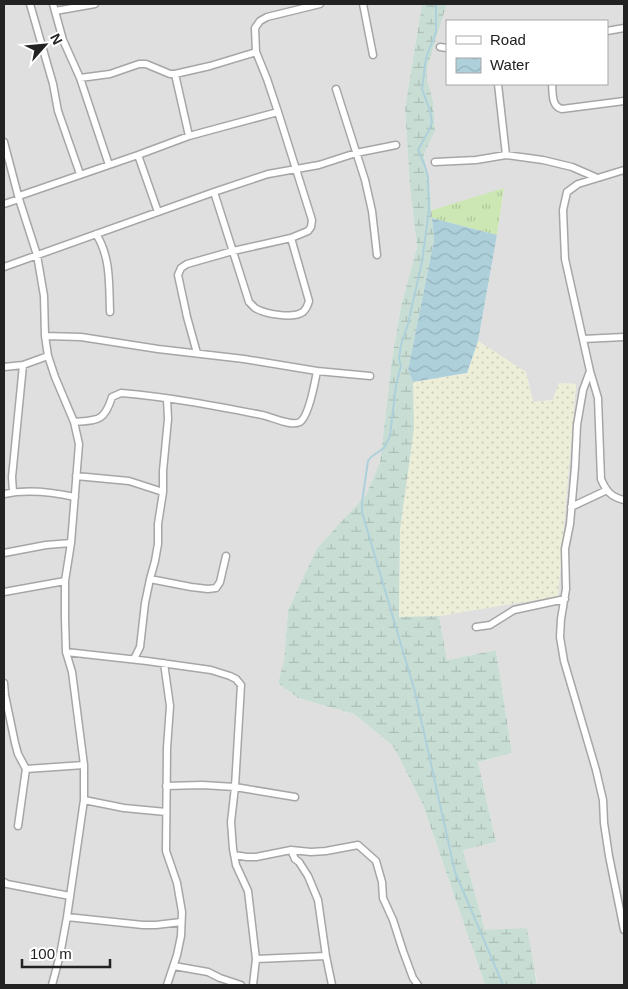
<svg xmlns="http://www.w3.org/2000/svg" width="628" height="989" font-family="Helvetica,sans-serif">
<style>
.residential{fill:#e0dfdf;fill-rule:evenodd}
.farmland{fill:url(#farmland-dots)}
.grass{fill:url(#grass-tufts)}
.wetland{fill:url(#wetland-marsh)}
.water{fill:url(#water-waves)}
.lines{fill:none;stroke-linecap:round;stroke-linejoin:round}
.stream{stroke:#add0db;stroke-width:2}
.street-casing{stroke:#a6a6a6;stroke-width:9}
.street{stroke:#fff;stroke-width:6}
</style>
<defs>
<pattern id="farmland-dots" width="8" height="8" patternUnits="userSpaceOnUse" patternTransform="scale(1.25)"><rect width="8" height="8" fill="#eceed7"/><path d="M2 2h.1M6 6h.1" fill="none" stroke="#caccb8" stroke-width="1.8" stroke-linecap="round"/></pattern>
<pattern id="grass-tufts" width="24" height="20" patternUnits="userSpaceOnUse" patternTransform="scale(1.25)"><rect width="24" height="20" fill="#cce7b4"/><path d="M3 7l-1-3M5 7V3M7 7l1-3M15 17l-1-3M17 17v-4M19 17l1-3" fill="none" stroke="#afc69a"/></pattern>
<pattern id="wetland-marsh" width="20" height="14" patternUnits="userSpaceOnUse" patternTransform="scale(1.25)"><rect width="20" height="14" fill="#c8ded4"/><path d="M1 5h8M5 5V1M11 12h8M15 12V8" fill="none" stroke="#acbeb6"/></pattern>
<pattern id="water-waves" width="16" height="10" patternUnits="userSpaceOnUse" patternTransform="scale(1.25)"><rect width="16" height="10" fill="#add0db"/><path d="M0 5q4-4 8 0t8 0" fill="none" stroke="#95b2bc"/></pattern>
</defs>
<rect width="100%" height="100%" fill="#f1efea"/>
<!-- residential -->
<path class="residential" d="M4 4H422L405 108 410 189 417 247 401 306 392 359 380 462 366 495 317 548 288 610 284 660 278 683 298 698 354 714 393 746 423 805 485 985H4Z
M447 4H624V985H537L536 974 485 930 463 850 496 842 478 762 512 753 496 650 447 660 439 616 558 596 576 384 559 383 553 400 533 402 526 372 478 341 497 235 504 189 432 210 424 153 435 131 433 101 427 79V68ZM447 21H607V84H447Z"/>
<!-- farmland -->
<path class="farmland" d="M478 341 526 372 533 402 553 400 559 383 576 384 558 596 439 616 399 618 400 529 414 429 413 382 467 373Z"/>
<!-- grass -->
<path class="grass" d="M504 188 497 235 432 218V210Z"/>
<!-- wetland -->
<path class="wetland" d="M422 4H447L427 68V79L433 101 435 131 424 154 431 203 434 240 408 370 413 382 414 429 400 529 399 617 439 616 447 660 496 650 512 753 478 762 496 842 463 850 485 930 527 928 537 985H485L423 805 393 746 354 714 298 698 278 683 284 660 288 610 317 548 366 495 380 462 392 359 401 306 417 247 410 189 405 108Z"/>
<!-- water -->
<path class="water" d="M432 218 497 235 478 341 467 373 413 382 408 370 434 240Z"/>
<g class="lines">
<!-- stream -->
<path class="stream" d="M436 4V32L426 58 422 89 430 111 432 122 429 130 418 150 425 166 428 177 429 210 422 262 408 324 401 345 399 359 401 366 396 385 390 436 384 448 371 457 368 461 362 502V512L415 692 455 872 503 985"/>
<!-- street casing -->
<g class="street-casing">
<path id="street" d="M30 4 53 84 58 111 80 174
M53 4 63 40 80 78 109 165
M363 4 373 55
M55 11 95 4
M607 31 624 28
M440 47 447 48
M175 74 189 136
M80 78 110 74 139 64H146L170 74H175L210 66 256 52
M498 84 506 155
M552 84C553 93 551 106 562 109L624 101
M336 89 365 180 372 211 377 255
M4 142 19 199 37 255 44 296 45 336 48 356 55 377 74 422 79 444 71 543 65 581V619L66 652 72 672 84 765V800L67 917 60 955 52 985
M138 155 158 212
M435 162 476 160 506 155 543 160 572 167 595 177
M624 170 578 184 567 192 563 210 565 259 590 371 598 398 601 479C606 491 611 497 624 500
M214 192 249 302C250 303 254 307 255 308 265 314 293 319 303 312 306 309 308 305 309 301L291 238
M19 196 138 155 189 136 278 112
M4 204 19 199
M96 234C111 257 109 286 110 312
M4 267 214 192 268 174 319 165 356 153 396 145
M45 336 81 337 158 349 244 359 317 371 370 376
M583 339 624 337
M197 353 187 317 178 275 181 268 187 264 233 251 291 238 308 231 311 227 312 220 278 112 267 79 256 52 255 28 260 21 267 17 320 4
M4 367 23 365
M590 371 583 390 577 425 575 467 570 524 565 549 566 589 561 619 560 637 564 661 596 770 603 800 604 823 609 856 624 930
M74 422C98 420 104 422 112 397L121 393C169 397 216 406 262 415 272 417 292 427 300 422 309 416 315 382 317 371
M76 476 129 481 163 492
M13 492 12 477 23 365 48 356
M4 494C27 489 52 492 75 497
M571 507 605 491
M4 553 46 545 71 543
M150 579 191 587 208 589 216 588 220 582 226 556
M4 592 65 581
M476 627 490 625 514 610 565 599
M66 652 147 661 211 670 230 676 236 679 241 685 235 787 231 822 233 849 236 865 248 891 256 959 253 985
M134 659 140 647 145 603 150 579 155 561 158 544V524L163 492V471L168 419 167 399
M164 663 170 706 167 748 166 851 177 883 182 912 181 936 177 955 167 985
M4 683 5 695 15 743 18 754 26 769 18 826
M26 769 84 765
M166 786 202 785 235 787 295 797
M84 800 124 808 166 812
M291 850 311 852 326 851 358 845 376 861 382 882 383 898 393 920 403 951 413 978 418 985
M234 855 247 857H256L291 850 295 859 299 862 308 876 318 900 326 956 332 985
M4 882 7 884 70 896
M67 917 143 925H156L181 922
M256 959 326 956
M174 966 208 972 220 978 241 985"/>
</g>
<!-- street -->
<use href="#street" class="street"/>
</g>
<!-- border -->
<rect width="628" height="989" fill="none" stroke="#222222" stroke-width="10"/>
<!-- legend -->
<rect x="446" y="20" width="162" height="65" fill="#ffffff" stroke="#a7a7a7"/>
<rect x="456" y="36" width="25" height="8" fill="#ffffff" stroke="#a7a7a7"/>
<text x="490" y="45" font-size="15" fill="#222222">Road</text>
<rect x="456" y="58" width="25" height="15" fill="url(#water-waves)" stroke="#a7a7a7"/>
<text x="490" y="70" font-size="15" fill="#222222">Water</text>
<!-- north arrow -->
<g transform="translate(45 45) rotate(63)" stroke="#ffffff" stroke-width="4" paint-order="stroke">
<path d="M0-4L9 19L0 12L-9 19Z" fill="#222222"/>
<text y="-8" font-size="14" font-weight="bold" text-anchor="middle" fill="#222222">N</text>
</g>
<!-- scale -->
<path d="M22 959v8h88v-8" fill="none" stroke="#222222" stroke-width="2.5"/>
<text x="30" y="959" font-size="15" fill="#222222" stroke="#ffffff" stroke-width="4" paint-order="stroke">100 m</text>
</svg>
